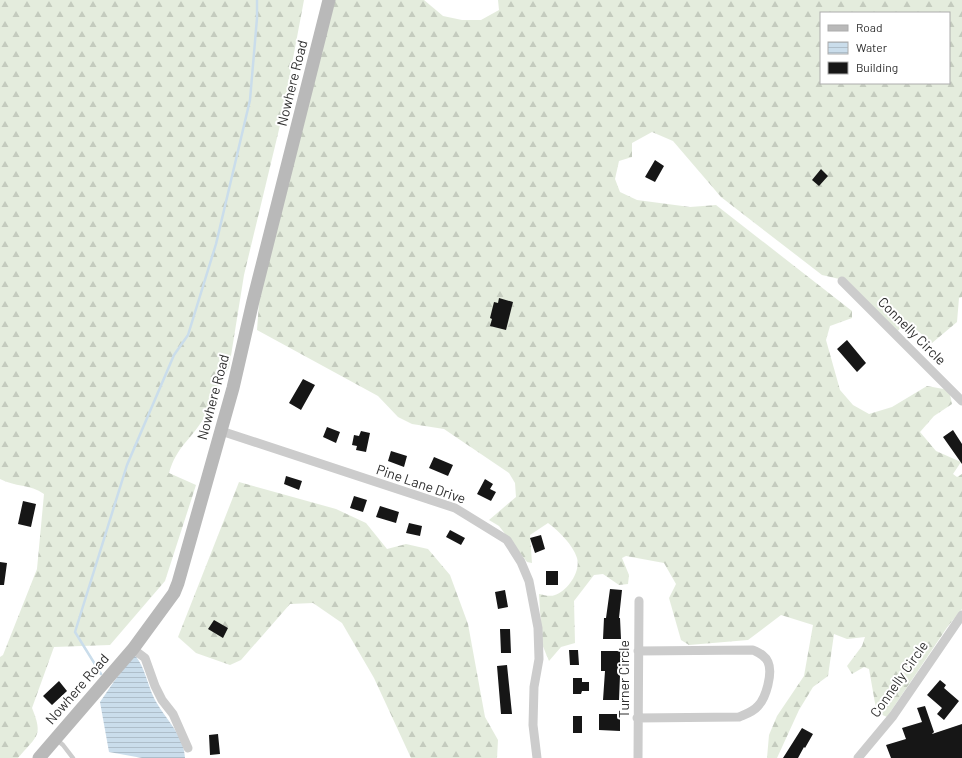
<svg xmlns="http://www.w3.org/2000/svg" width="962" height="758" font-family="Barlow,sans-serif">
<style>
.forest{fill:url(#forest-firs);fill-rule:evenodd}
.water{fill:url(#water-rules)}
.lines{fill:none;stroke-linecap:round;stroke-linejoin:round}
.stream{stroke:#caddeb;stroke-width:2.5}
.building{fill:#161616}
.lane{stroke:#ccc;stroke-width:4.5}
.street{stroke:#ccc;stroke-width:9}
.secondary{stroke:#b9b9b9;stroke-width:13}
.labels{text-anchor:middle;stroke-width:4;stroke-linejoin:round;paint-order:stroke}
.street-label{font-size:14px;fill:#2f2f2f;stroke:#fff}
</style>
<defs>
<pattern id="forest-firs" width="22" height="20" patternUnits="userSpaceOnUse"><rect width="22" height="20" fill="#e4ecdd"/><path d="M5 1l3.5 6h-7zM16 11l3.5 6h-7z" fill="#c4cbbe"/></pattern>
<pattern id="water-rules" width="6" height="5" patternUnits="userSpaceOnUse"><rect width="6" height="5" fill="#caddeb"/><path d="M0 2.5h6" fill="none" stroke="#aebeca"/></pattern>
</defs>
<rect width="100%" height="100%" fill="#fff"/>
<!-- forest -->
<path class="forest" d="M0 0H304L282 117 244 275 229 368C217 383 214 402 204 418 190 441 177 446 169 473L196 485 165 581 110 645 54 647 32 708C44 737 36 736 18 758H0V657L3 655 37 569 44 494C30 484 15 487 0 479Z
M335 0H424L443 16 462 20H481L499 10 498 0H962V297L959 298 957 322 932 343 906 321 897 332 848 281 822 275 721 197 673 141 652 132 632 143V157L619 161 615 179 620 192 637 200 690 207 716 205 852 311V318L830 326 826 340 840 390 853 405 869 414 892 407 927 386 949 390 952 404 934 416 920 432 936 451 961 462 953 474 957 477 962 474V609L948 626 887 717 878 713 875 703 869 669 864 667 852 674 847 666 862 646 865 637 847 639 834 634 828 676 813 687 799 710 777 758H767L769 735 777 716 804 676 813 625 781 615 748 640 689 645 681 640 669 598 676 584 664 563 626 556 622 558 629 575 628 584 619 585 603 574 594 575 574 601 575 643 561 647 549 661 542 644 539 594C544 595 550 597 555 595 567 591 581 572 577 558 573 545 559 531 548 523L530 535 532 563 527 562 499 526 489 520 516 497 515 483 509 473 444 429 412 424 398 417 378 396 257 330 260 289ZM821 13H949V83H821Z
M239 482 336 509 366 523 387 549 406 544 428 549 450 575 468 624 485 717 498 740 497 758H411L374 678 342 623 313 603 290 604 241 660 230 665 196 653 178 637Z"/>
<!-- water -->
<path class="water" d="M135 655C145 668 147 683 154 698 164 718 184 734 185 758H142L109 752 100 702 115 680Z"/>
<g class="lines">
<!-- stream -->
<path class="stream" d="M101 674 75 632 127 465 174 355 188 335 216 244 250 100 257 18V0"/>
</g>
<!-- building -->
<path class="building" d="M655 160 664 166 655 182 645 177Z
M821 169 828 176 819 186 812 180Z
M499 298 513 302 506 330 490 326 492 319 490 318 494 302 498 303Z
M847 340 866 363 857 372 837 349Z
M303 379 315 385 301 410 289 403Z
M327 427 340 432 336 443 323 437Z
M953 430 962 444V464L943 437Z
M361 431 370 433 366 452 356 450 357 446 352 445 354 435 359 436Z
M391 451 407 456 404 467 388 461Z
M434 457 453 465 448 476 429 468Z
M286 476 302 481 299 490 284 484Z
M485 479 493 484 490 489 496 492 491 501 477 494Z
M354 496 367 500 363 512 350 508Z
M23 501 36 504 31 527 18 524Z
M380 506 399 512 396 523 376 517Z
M409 523 422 526 420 536 406 533Z
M450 530 465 538 461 545 446 537Z
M541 535 545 549 535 553 530 538Z
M0 562 7 563 4 585H0Z
M546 571H558V585H546Z
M610 589 622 590 619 618H620L621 639H603L604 618H606Z
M505 590 508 607 498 609 495 592Z
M214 620 228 628 223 638 208 629Z
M500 629H510L511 653H501Z
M569 650H578L579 665H570Z
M601 651H621L619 700H603L605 671H601Z
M507 665 512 714H501L497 666Z
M573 678H582V682H589V691H582L581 694H573Z
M940 680 946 685 944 688 959 701 944 720 937 714 942 708 927 695Z
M59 681 67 691 52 705 43 696Z
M925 706 934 732 932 734 962 724V758H891L886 745 906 739 902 728 922 722 917 708Z
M599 714H620V731L599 730Z
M573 716H582V733H573Z
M802 728 813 734 805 748 804 747 798 758H783Z
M218 734 220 754 210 755 209 735Z"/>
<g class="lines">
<!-- lane -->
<path class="lane" d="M57 740 63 745 73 758"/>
<!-- street -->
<path class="street" d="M842 281 962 401
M221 431 455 508 507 540 521 562 529 581 538 628 539 659 534 687 533 725 537 758
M133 649 145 658 155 686 162 700 173 714 188 748
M637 718 739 717C746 714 753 712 758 706 766 698 773 673 768 662 765 655 759 653 753 650L638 651
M638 758 639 601
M858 758 893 716 962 615"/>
<!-- secondary -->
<path class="secondary" d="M39 758 133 649 174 593 178 583 233 388 253 301 329 0"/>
</g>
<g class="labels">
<!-- street labels -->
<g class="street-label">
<text transform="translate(292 83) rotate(-76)" y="5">Nowhere Road</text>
<text transform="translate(912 331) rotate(45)" y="5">Connelly Circle</text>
<text transform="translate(213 397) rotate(-75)" y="5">Nowhere Road</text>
<text transform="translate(421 484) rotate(19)" y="5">Pine Lane Drive</text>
<text transform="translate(624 679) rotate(-90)" y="5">Turner Circle</text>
<text transform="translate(899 679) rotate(-55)" y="5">Connelly Circle</text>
<text transform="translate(77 689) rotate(-49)" y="5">Nowhere Road</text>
</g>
</g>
<!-- legend -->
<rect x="820" y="12" width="130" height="72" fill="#ffffff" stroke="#acacac"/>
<rect x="828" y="25" width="20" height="6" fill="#b9b9b9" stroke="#acacac"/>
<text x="856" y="32" font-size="12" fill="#2f2f2f">Road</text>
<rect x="828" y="42" width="20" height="12" fill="url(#water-rules)" stroke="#acacac"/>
<text x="856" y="52" font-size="12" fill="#2f2f2f">Water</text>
<rect x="828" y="62" width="20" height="12" fill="#161616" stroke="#acacac"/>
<text x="856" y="72" font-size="12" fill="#2f2f2f">Building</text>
</svg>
